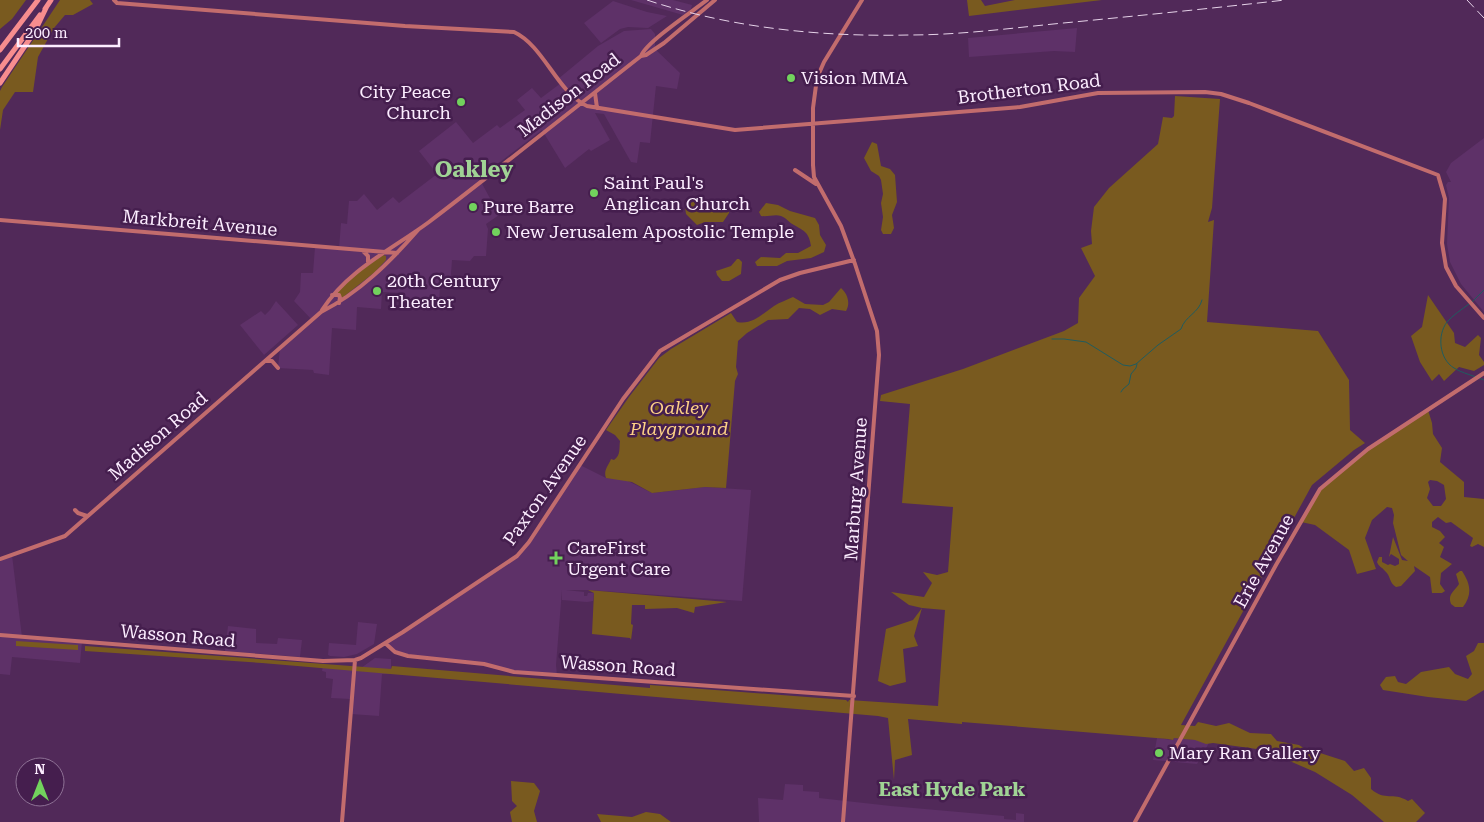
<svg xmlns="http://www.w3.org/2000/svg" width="1484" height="822" font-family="'Roboto Serif',serif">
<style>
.built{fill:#5e3168}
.green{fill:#795a1f;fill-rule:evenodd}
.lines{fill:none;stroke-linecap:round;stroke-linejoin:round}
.stream{stroke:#205c5f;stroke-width:1}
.secondary{stroke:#c26c6d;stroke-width:4}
.highway{stroke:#f78d8e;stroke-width:5}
.rail{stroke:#e6d3e9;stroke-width:1;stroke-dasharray:10 5;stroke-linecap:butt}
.poi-dot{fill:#72d25d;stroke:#451e4e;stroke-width:2}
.labels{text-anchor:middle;stroke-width:5;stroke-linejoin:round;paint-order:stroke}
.poi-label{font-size:18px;fill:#fcedff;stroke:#451e4e;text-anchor:start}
.street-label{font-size:18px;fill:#fcedff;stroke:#451e4e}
.park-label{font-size:18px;font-style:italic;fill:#fdd186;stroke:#451e4e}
.neighbourhood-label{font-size:19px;font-weight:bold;fill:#a0d395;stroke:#451e4e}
.district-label{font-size:22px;font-weight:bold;fill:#a0d395;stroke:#451e4e}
</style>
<rect width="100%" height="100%" fill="#512959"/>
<!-- built -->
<path class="built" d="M631 0H673L692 5 691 9 683 15Z
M613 1 647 12 667 16 648 28 628 27 620 29 601 43 584 23Z
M1077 28 1075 52 1054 51 969 57 968 38Z
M651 29 655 34V49L680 73 677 89 656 86 650 143 640 142 637 163 631 162 604 114 595 113 610 140 591 151 589 149 565 168 542 130 479 178 499 215 486 224 488 229 486 256H474L470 261 452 260 450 288H440L439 303 404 300 405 293 382 292 381 309 357 307 356 330 332 328 329 375 314 373 313 370 278 368 280 348 312 320 294 301 300 292 301 273H313L315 247 339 249 341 223 347 224 349 201H357L364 194 377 210 393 197 399 203 437 174 419 151 456 122 473 143 497 125 500 128 525 110 517 100 532 88 541 98 561 83 558 79 598 46 624 31Z
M1484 138V312L1461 284 1450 262 1447 244 1449 198 1446 185 1448 182H1451L1446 172 1451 163Z
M276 301 298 325 264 355 240 325 261 311 265 315 270 310Z
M580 465 606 478 624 479 652 493 705 487 751 490 742 601 589 590H566L584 592V596H587L588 593H594L593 601 587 602 562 600V590L556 665 557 675 514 672 494 665 400 654 385 643 517 556Z
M12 555 22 637 82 642 80 663 12 657 10 675 0 674V559Z
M358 622 377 624 374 644 357 654 344 657 330 656 328 655 329 643 356 645Z
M228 626 256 629V643L277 644 278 638 302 640 300 657 225 651Z
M375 658 391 659V674H382L379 716 351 714V699L331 698 333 679 326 678V672L322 671 323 665 361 668Z
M1157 738 1173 740 1174 738 1210 741 1197 764 1153 760Z
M785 784 803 785V791L819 792V798L891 806 1004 816V819L1016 820V813L1024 814V822H759L758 798 783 800Z"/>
<!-- green -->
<path class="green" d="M0 0H26L12 19 0 29Z
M60 0H90L93 4 73 15H65L54 28 38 57 33 92H15L3 110 0 130V91L2 87Z
M967 0H981L985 6 1015 0H1102L969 16Z
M1175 96 1220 99 1212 208 1208 222 1214 220 1207 322 1318 331 1349 380 1350 430 1365 443 1354 450 1312 485 1181 725 1195 726 1198 722 1216 726 1229 723 1250 733 1271 734 1277 741 1299 745 1310 752H1317L1345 761 1354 771 1364 768 1371 778V789C1386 802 1392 791 1408 801L1412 799 1425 813 1416 822H1384L1352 795 1315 772 1264 750 1213 743 1206 744 1195 740 1174 738 1173 740 1168 739 962 722V724L908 719 912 755 895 760 894 780 888 718 878 716 262 663 85 651V646L391 669 392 666 650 688V685L846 700 848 702 849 700 938 706 945 610 922 608 914 636 918 646 903 649 906 682 890 686 878 681 886 629 913 620 922 608 909 605 891 592 924 597 932 583 923 572 937 575 948 572 953 507 902 503 910 404 880 401 881 395 963 369 1064 331 1078 323 1079 298 1095 276 1081 248 1092 244 1091 231 1094 207 1109 188 1158 144 1163 117 1172 118 1174 116Z
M872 142 877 144 881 166 890 169 895 175 897 202 892 215 894 228 891 234H883L881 230 883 217 881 203 883 194 881 180 879 176 871 171 864 158Z
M699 200C715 212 716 202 729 208V213L723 222H705L697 225 686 214 685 207 687 204Z
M766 203 778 205 790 211 815 218 819 225 820 235 826 245 824 252 811 258 787 261 777 266H757L755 262 761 257 780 258 786 253H798L811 246C809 232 804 231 794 225 789 223 787 218 781 216 775 214 768 217 761 216L759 212Z
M383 255 386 256V260L375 272 342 298 337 292 360 271Z
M737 259H739L742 262 741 274 729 281H722L717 275 716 271 731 266Z
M841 288C847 293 851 303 846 311L832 309 820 315 810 309 799 308 788 319 768 320 747 333 738 341 736 367 738 374 735 381 726 488 705 487 652 493 632 482 606 478C603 470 609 465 611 459L614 460C621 455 619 448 620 441L615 435 606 430 629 397 659 358 671 349 731 313 737 322C753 325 762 314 774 306 780 302 787 300 793 297L805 304 823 305 829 302Z
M1428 295 1454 333 1455 343 1465 347 1478 335 1481 338 1479 355 1484 362V365L1474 371 1459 367 1444 381 1439 374 1432 381 1420 362 1411 336 1422 327Z
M1428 410 1432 423 1433 434 1442 448 1440 462 1464 482V497L1484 499V547L1478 544 1472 547 1470 546 1473 538 1451 522 1446 523 1438 517 1432 522V527L1440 531 1445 537 1439 543 1444 547 1440 557 1452 564 1441 573 1440 584 1445 591 1442 593H1432L1430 577 1414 566 1415 571 1401 586 1396 587C1389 583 1391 576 1385 571 1382 567 1379 567 1377 562L1379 557H1382V562L1388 565 1390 564 1395 566 1399 564V559L1391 554 1389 557 1393 537 1402 560 1408 561 1401 555 1393 523 1394 515 1392 508 1387 507 1372 520 1365 538 1376 569 1357 574 1349 550 1315 525 1301 522 1320 489 1368 449ZM1430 480 1437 481 1444 485 1446 499 1441 506H1433L1427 498 1430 489 1428 482Z
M1460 571H1462C1470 583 1473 594 1463 607H1455L1451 604C1447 594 1455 591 1459 584L1456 574Z
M588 590 727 602 695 607 694 613 677 608 645 609V605H632L631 624 633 625 631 640 630 638 592 634 594 593Z
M16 641 78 645V650L16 646Z
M1478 643H1484V690L1466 701 1428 697 1383 690 1380 685 1386 677 1395 676 1398 682 1406 684 1421 672 1449 667 1455 674 1468 679 1472 674 1466 656 1474 651Z
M511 781 534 783 540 791 534 811 537 822H512L510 812 517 806 512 801Z
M646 812 660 814 671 822H601L597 814 632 817Z"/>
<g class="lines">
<!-- stream -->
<path class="stream" d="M1472 302 1484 290
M1469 304C1461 310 1453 315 1447 322 1437 335 1439 359 1454 368 1460 372 1468 374 1476 377
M1052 339H1064L1086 342 1123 365 1130 366 1136 364 1158 345 1181 329C1185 316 1199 313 1202 300
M1479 378 1484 380
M1121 392 1123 389 1129 384 1131 374 1136 368 1137 364"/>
<!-- secondary -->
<path class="secondary" d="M114 0 117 3 405 26 514 32C544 46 557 92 587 106L735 130 1020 107 1098 93 1205 92 1221 94 1249 103 1438 175 1445 199 1442 243 1446 267 1456 286 1484 318
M641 56C646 42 693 11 707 0
M595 93 597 108
M795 170 816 184
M0 220 397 253
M363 251 368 256V262
M332 295H339L340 298 339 303
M322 310C349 269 391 250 429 222 501 167 571 111 641 56L646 55 664 43 715 0
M265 361H272L278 368
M75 510 78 513 87 516
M0 559 65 536 321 312C359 293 390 262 418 230
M0 635 323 661 355 660 361 658 403 632 517 556 529 542 623 399 660 351 780 280 800 273 854 260
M385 643 395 652 408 656 484 664 514 672 854 696
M342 822 355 660
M843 822 879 355 877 331 855 264 841 226 814 177 813 165V108L817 78 824 62 862 0
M1135 822 1276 565 1320 489 1368 449 1484 373"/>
<!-- highway -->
<path class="highway" d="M45 9 51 0
M0 50 38 0
M0 69 40 15
M0 83 35 31 47 6"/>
<!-- rail -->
<path class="rail" d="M647 0C731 28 821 37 909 35 964 35 1019 27 1074 22 1145 15 1215 8 1285 0
M1467 0 1484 18"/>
</g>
<!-- markers -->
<g class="poi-dot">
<circle cx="791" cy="78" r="5"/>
<circle cx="461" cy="102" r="5"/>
<circle cx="594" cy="193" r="5"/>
<circle cx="473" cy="207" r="5"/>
<circle cx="496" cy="232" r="5"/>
<circle cx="377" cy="291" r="5"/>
<path d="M553.5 550.5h5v5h5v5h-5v5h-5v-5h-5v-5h5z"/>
<circle cx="1159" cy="753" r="5"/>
</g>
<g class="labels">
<!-- poi labels -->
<g class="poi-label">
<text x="801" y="84">Vision MMA</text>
<text x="451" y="98" text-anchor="end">City Peace<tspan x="451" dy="21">Church</tspan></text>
<text x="604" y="189">Saint Paul's<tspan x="604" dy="21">Anglican Church</tspan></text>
<text x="483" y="213">Pure Barre</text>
<text x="506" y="238">New Jerusalem Apostolic Temple</text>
<text x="387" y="287">20th Century<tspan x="387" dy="21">Theater</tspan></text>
<text x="567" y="554">CareFirst<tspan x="567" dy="21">Urgent Care</tspan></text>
<text x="1169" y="759">Mary Ran Gallery</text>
</g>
<!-- street labels -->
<g class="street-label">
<text transform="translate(1029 89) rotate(-7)" y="6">Brotherton Road</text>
<text transform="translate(569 95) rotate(-38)" y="6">Madison Road</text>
<text transform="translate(200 223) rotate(5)" y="6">Markbreit Avenue</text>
<text transform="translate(158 436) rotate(-41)" y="6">Madison Road</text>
<text transform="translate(856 489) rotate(-86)" y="6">Marburg Avenue</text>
<text transform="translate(545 490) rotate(-55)" y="6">Paxton Avenue</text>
<text transform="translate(1264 561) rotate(-61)" y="6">Erie Avenue</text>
<text transform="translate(178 636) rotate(5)" y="6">Wasson Road</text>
<text transform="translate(618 666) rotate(4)" y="6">Wasson Road</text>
</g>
<!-- park labels -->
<g class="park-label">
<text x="679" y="414">Oakley<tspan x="679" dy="21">Playground</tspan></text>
</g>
<!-- neighbourhood labels -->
<g class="neighbourhood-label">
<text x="952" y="796">East Hyde Park</text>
</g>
<!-- district labels -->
<g class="district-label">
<text x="474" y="177">Oakley</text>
</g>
</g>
<!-- north arrow -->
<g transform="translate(40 782)"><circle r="24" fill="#451e4e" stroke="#8e7195"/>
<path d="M0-4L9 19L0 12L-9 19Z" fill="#72d25d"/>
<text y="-8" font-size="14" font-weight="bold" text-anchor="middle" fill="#fcedff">N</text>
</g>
<!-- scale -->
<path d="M18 38v8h101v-8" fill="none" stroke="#fcedff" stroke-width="2.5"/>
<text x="25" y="38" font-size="15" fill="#fcedff" stroke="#451e4e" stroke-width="4" paint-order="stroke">200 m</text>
</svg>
